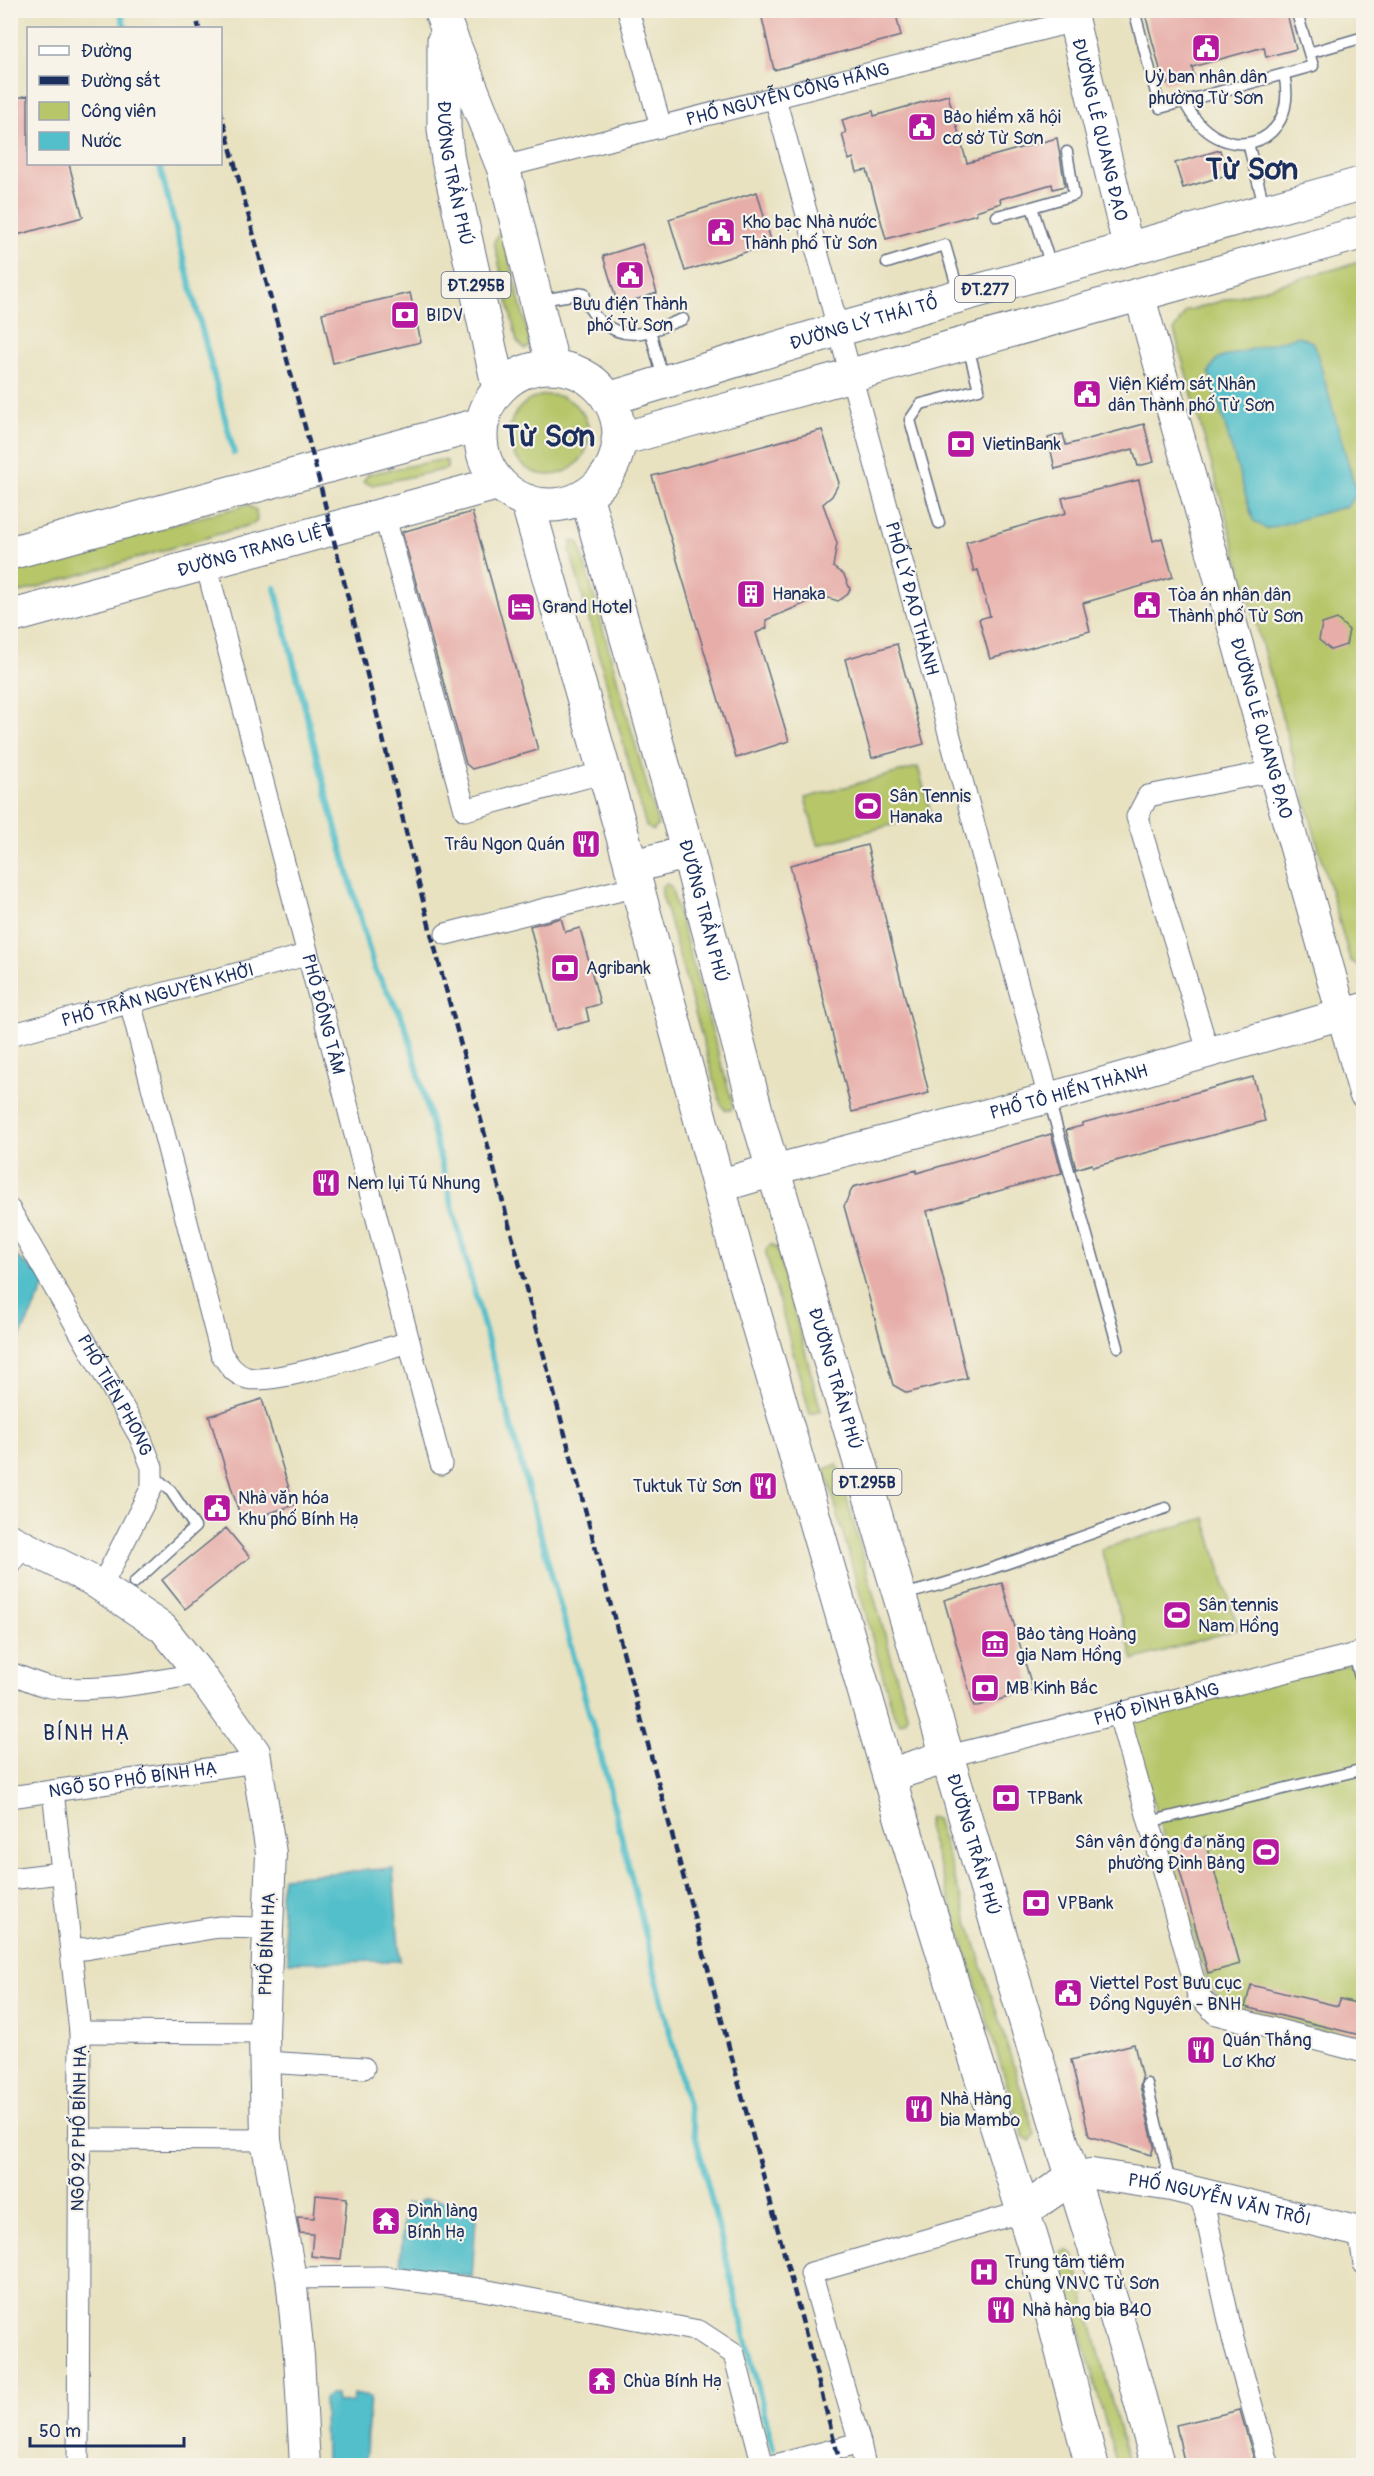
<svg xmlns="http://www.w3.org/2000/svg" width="1374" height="2476" font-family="Pangolin,sans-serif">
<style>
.green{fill:#b6c669;stroke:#687a64;stroke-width:1.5}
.water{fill:#52bfca;stroke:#367794;stroke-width:1.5}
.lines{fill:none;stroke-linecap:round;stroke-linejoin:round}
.stream{stroke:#52bfca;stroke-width:6}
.building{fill:#e7ada9}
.lane-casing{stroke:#636e81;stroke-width:13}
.street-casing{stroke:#636e81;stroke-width:23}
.secondary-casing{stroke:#636e81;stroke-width:32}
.primary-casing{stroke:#636e81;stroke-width:35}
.lane{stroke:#fff;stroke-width:10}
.street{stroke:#fff;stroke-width:21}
.secondary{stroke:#fff;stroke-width:30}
.primary{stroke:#fff;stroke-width:33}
.rail{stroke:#1b2f5e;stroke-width:4.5;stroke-dasharray:9 4.5;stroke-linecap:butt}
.labels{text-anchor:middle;stroke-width:4.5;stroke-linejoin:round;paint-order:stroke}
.shield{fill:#f7f3e8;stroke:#5d6a87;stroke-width:1.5}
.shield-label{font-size:16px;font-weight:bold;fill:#1b2f5e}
.poi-label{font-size:18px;fill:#1b2f5e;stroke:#f7f3e8;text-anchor:start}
.street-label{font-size:18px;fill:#1b2f5e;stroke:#f7f3e8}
.quarter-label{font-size:21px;letter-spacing:1.5px;fill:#1b2f5e;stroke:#f7f3e8}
.town-label{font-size:30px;font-weight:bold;fill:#1b2f5e;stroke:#f7f3e8}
</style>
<rect width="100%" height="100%" fill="#f7f3e8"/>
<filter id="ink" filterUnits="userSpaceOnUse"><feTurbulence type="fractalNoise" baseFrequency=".0167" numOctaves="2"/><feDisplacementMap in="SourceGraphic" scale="12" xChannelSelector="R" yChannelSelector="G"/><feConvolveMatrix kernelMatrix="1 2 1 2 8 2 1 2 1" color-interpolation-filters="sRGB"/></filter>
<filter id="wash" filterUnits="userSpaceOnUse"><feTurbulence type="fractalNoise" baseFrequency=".008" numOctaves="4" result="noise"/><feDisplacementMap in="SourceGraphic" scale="24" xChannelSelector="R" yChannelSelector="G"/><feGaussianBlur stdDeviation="1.35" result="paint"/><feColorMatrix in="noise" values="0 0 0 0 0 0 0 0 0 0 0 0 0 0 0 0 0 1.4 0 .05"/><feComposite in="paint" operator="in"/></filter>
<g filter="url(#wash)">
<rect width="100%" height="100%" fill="#e8e2c1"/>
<!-- green -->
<path class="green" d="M499 233 503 235 530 342V346L525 349 517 341 494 242Z
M1363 261V969L1350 960 1174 330 1186 311Z
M509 435a40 40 0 1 1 80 0a40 40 0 1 1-80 0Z
M440 460 447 461V469L372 485 363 482 368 474Z
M247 505 256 510 257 521 253 524 11 595V567Z
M572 541 579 543 658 825 653 831 646 826 570 551Z
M918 767 931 814 818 845 805 798Z
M667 884 671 887 733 1105 731 1110H725L721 1105 662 895V886Z
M771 1244 778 1250 821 1411 810 1414 766 1254V1249Z
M837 1464 907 1714 906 1720 900 1723 894 1715 825 1469Z
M1205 1518 1238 1629 1133 1660 1101 1549Z
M1363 1661V2040L1234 2010 1220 2000 1209 1985 1128 1720Z
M929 1817 936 1819 1035 2135 1030 2141 1023 2136 927 1827Z
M1068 2250 1073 2255 1129 2465H1117L1060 2256 1061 2252Z"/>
<!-- water -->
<path class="water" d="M1299 336 1314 343 1357 494 1347 506 1266 529 1253 520 1209 372 1217 359Z
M11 1252 47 1282 11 1355Z
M393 1868 400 1961 289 1962 280 1895 283 1877Z
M423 2199 477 2204 472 2277 400 2267 405 2204 417 2205Z
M354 2394 370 2397 365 2465H325L324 2399 329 2395H336L337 2403 353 2402Z"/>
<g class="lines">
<!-- stream -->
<path class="stream" d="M120 10 125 28
M159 164 234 453
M275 588 326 792 374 968 401 1015 410 1041 471 1279 605 1771 773 2448"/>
</g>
<g id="blocks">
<!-- building -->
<path class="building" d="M786 10H895L901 36 774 70 762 18Z
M1144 10H1286L1296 49 1266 57 1264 47 1192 67 1194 76 1164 84Z
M28 95V164H69L83 217 10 237V100Z
M948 95 967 163 1057 138 1065 186 1053 189 1052 184 1000 199 1001 203 976 211 977 214 886 239 867 170 857 172 853 158 849 160 842 134 846 133 842 120 873 111 874 116Z
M1220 150 1227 175 1183 188 1175 163Z
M757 192 772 244 685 271 669 219Z
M642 244 657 293 618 305 603 256Z
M410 293 421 342 333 363 322 313Z
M1144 424 1154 462 1138 466 1133 449 1055 469 1048 438 1063 434 1066 445Z
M822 430 839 483 832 496 823 504 837 543 833 567 844 575 850 589 847 595 838 601 816 594 808 602 766 620 767 628 756 633 789 741 736 758 652 476Z
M1139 480 1153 541 1162 538 1173 577 1083 603 1090 631 990 659 979 619 990 616 978 570 974 571 966 542 1066 513 1062 498Z
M472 512 538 750 472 769 466 764 402 532Z
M1337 619 1349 630 1346 645 1331 650 1319 640 1322 624Z
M897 644 924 744 872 758 845 659Z
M867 845 929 1093 852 1112 790 865Z
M561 918 565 932 580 928 600 1004 586 1008 589 1021 556 1030 530 926Z
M1253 1077 1265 1121 1093 1167 1092 1164 1076 1169 1066 1130 1082 1126V1123Z
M1051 1134 1062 1173 927 1211 967 1378 907 1393 893 1385 844 1206 853 1187 917 1170V1173Z
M262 1399 294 1505 242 1522 209 1416Z
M226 1528 250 1557 185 1609 162 1580Z
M1002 1583 1033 1690 974 1707 944 1600Z
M1205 1837 1240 1964 1208 1973 1173 1846Z
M1251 1985 1338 2006 1340 1999 1364 2005V2036L1245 2007Z
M1134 2044 1142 2078 1140 2086 1154 2146 1151 2155 1089 2136 1071 2060Z
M316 2195 347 2198 341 2259 311 2256 313 2234 300 2233 297 2217 314 2218Z
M1240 2410 1256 2466H1185L1176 2425Z"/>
</g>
</g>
<g filter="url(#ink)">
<use href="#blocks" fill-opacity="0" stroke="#636e81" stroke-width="1.5"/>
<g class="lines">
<!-- lane casing -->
<g class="lane-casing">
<path id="lane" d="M1134 10 1160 108 1313 66 1296 10
M1309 53 1364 37
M1184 101C1218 171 1301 149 1284 74
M1248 143 1264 206
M997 216 1032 207
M887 263 945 245 959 293
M1051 266 1032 207 1074 195 1067 152
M541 300 584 293C586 305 591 313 600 321 629 345 652 330 683 319
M650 330 663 379
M939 523 910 420 921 404 979 389 968 347
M1049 1099 1118 1347
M134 1583 195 1527 170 1490 152 1474
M902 1595C991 1573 1078 1536 1166 1508
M1354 1655 1364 1692
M1149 1822 1364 1769
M1147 2084 1170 2183"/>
</g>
<!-- street casing -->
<g class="street-casing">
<g id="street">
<path d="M628 10 661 127"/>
<path id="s1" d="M775 98 1049 1098"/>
<path id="s2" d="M503 167 1074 21"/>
<path d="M384 514 465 810 605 772"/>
<path id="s3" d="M206 564 441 1464"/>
<path d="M446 934 637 886"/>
<path d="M130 1002 221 1353C228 1364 234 1374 247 1378 274 1385 377 1351 409 1342"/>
<path id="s4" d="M10 1035 306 955"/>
<path d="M1209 1054 1137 817 1148 796 1273 771"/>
<path id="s5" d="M10 1210 140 1437 152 1467V1487L101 1587"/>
<path d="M10 1563 24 1547"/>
<path d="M10 1673C23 1677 37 1685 50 1687 95 1693 155 1682 199 1673"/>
<path d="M1119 1715 1198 1995 1216 2014 1364 2052"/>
<path id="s6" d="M949 1756 1364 1652"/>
<path d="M53 1791 80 2032 78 2466"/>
<path id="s7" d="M10 1797 256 1762"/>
<path d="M10 1879 60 1873"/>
<path d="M72 1948 85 1949 219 1927 268 1928"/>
<path d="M80 2032 264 2033"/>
<path d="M265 2062 364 2068"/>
<path d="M79 2139 266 2140"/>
<path d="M1198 2192 1205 2211 1233 2339 1269 2466"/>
<path d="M1359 2232 1364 2264"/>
<path d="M291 2278 383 2277 478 2289 699 2331 734 2354 763 2466"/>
<path d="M860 2443 865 2466"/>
<path d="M772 2466 860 2443 811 2273 1022 2212"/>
</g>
</g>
<!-- secondary casing -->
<g class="secondary-casing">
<g id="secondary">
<path id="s8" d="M1071 10 1128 247"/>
<path id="s9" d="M1140 297 1364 1093"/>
<path id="s10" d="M773 1170 1049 1098 1364 1008"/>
<path d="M10 1539 91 1580 163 1628 199 1673 255 1752 271 1853 264 2033 266 2140 291 2278 299 2356 305 2466"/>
<path id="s11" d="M1074 2176 1092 2174 1171 2186 1364 2233"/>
</g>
</g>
<!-- primary casing -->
<g class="primary-casing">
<g id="primary">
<path d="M440 10 503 167 553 367"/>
<path id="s12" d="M444 40V129L448 160 499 389"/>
<circle cx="550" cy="436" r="69"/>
<path id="s13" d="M608 399 837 330 1364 183"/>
<path d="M618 440 1364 232"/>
<path id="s14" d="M586 495 688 852 759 1122 1061 2140 1126 2348 1158 2466"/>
<path d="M527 501 637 886 734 1243 902 1821 1036 2253 1092 2466"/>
<path d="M10 553 482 424"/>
<path id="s15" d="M10 617 499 483"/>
<path d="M631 867 688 852"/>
<path d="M719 1186 773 1170"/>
<path d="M890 1775 949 1756"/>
<path d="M1022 2212 1074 2176"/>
</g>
</g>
<!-- lane -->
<use href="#lane" class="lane"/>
<!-- street -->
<use href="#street" class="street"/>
<!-- secondary -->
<use href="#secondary" class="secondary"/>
<!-- primary -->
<use href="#primary" class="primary"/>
<!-- rail -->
<path class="rail" d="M194 10 199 28
M220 109 316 468 432 937 841 2466"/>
</g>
</g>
<!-- icons -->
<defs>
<g id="civic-square" transform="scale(1.5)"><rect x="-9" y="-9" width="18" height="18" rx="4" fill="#b5179e" stroke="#f7f3e8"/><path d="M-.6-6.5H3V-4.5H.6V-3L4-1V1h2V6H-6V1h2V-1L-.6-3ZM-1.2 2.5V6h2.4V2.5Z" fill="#fff"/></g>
<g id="bank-square" transform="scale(1.5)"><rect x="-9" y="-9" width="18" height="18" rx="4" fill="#b5179e" stroke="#f7f3e8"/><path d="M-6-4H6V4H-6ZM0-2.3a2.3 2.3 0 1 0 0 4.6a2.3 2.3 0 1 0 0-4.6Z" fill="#fff"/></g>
<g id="building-square" transform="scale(1.5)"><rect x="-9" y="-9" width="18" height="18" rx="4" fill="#b5179e" stroke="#f7f3e8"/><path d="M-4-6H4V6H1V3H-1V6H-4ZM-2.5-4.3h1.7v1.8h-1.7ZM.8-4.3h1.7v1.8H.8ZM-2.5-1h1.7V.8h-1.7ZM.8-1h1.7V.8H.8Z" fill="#fff"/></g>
<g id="hotel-square" transform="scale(1.5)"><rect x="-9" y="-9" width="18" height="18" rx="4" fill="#b5179e" stroke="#f7f3e8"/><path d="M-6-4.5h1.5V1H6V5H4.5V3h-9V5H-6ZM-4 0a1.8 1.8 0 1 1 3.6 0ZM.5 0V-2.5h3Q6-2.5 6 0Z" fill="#fff"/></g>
<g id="stadium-square" transform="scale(1.5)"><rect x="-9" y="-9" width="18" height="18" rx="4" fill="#b5179e" stroke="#f7f3e8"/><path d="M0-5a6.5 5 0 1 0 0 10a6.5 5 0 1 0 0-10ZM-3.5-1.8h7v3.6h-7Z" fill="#fff"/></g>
<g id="restaurant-square" transform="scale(1.5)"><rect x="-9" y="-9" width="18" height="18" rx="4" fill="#b5179e" stroke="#f7f3e8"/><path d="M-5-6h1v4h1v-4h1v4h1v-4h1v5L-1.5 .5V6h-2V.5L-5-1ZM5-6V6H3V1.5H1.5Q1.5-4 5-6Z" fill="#fff"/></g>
<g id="museum-square" transform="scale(1.5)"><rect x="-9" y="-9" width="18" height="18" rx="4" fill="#b5179e" stroke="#f7f3e8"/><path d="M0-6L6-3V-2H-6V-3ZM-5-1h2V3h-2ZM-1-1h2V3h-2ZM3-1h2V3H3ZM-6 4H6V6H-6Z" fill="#fff"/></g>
<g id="temple-square" transform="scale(1.5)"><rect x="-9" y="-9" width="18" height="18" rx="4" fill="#b5179e" stroke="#f7f3e8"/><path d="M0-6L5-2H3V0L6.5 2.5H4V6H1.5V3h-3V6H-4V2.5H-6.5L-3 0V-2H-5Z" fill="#fff"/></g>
<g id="hospital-square" transform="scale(1.5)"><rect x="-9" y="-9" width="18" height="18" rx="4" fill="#b5179e" stroke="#f7f3e8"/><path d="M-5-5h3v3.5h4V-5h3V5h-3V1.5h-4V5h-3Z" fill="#fff"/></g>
</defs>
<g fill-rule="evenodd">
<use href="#civic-square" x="1206" y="48"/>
<use href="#civic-square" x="922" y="127"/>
<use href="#civic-square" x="721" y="232"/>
<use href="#civic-square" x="630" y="275"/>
<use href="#bank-square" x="405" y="315"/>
<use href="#civic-square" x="1087" y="394"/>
<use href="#bank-square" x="961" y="444"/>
<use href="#building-square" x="751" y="594"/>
<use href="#civic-square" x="1147" y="605"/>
<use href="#hotel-square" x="521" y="607"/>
<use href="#stadium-square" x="868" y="806"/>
<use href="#restaurant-square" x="586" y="844"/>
<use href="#bank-square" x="565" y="968"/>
<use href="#restaurant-square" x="326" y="1183"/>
<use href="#restaurant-square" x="763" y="1486"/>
<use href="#civic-square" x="217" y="1508"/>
<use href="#stadium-square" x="1177" y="1615"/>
<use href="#museum-square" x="995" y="1644"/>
<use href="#bank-square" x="985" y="1688"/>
<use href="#bank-square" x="1006" y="1798"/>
<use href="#stadium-square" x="1266" y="1852"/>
<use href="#bank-square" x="1036" y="1903"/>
<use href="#civic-square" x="1068" y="1993"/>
<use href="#restaurant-square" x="1201" y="2050"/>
<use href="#restaurant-square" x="919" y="2109"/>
<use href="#temple-square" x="386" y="2221"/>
<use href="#hospital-square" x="984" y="2272"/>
<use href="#restaurant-square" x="1001" y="2310"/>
<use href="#temple-square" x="602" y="2381"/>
</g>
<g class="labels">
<!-- shield labels -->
<g class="shield">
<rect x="441.5" y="272" width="69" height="26" rx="4.5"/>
<rect x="955" y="276" width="60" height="26" rx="4.5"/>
<rect x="832.5" y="1469" width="69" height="26" rx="4.5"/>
</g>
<g class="shield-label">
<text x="476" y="291">ĐT.295B</text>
<text x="985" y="295">ĐT.277</text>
<text x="867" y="1488">ĐT.295B</text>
</g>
<!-- poi labels -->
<g class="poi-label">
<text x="1206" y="83" text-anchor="middle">Uỷ ban nhân dân<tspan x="1206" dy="21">phường Từ Sơn</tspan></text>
<text x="943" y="123">Bảo hiểm xã hội<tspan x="943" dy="21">cơ sở Từ Sơn</tspan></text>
<text x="742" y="228">Kho bạc Nhà nước<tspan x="742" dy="21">Thành phố Từ Sơn</tspan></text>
<text x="630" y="310" text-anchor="middle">Bưu điện Thành<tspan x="630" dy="21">phố Từ Sơn</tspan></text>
<text x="426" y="321">BIDV</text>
<text x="1108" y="390">Viện Kiểm sát Nhân<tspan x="1108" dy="21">dân Thành phố Từ Sơn</tspan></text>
<text x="982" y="450">VietinBank</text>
<text x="772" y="600">Hanaka</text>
<text x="1168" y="601">Tòa án nhân dân<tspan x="1168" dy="21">Thành phố Từ Sơn</tspan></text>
<text x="542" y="613">Grand Hotel</text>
<text x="889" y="802">Sân Tennis<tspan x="889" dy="21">Hanaka</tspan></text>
<text x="565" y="850" text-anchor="end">Trâu Ngon Quán</text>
<text x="586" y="974">Agribank</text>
<text x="347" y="1189">Nem lụi Tú Nhung</text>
<text x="742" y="1492" text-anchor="end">Tuktuk Từ Sơn</text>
<text x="238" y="1504">Nhà văn hóa<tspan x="238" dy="21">Khu phố Bính Hạ</tspan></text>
<text x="1198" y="1611">Sân tennis<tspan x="1198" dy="21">Nam Hồng</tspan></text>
<text x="1016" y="1640">Bảo tàng Hoàng<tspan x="1016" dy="21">gia Nam Hồng</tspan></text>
<text x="1006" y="1694">MB Kinh Bắc</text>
<text x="1027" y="1804">TPBank</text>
<text x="1245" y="1848" text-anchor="end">Sân vận động đa năng<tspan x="1245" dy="21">phường Đình Bảng</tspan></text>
<text x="1057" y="1909">VPBank</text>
<text x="1089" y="1989">Viettel Post Bưu cục<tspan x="1089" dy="21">Đồng Nguyên - BNH</tspan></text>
<text x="1222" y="2046">Quán Thắng<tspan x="1222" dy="21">Lơ Khơ</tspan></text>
<text x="940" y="2105">Nhà Hàng<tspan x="940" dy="21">bia Mambo</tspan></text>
<text x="407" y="2217">Đình làng<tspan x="407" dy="21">Bính Hạ</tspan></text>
<text x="1005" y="2268">Trung tâm tiêm<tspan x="1005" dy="21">chủng VNVC Từ Sơn</tspan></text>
<text x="1022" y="2316">Nhà hàng bia B40</text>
<text x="623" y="2387">Chùa Bính Hạ</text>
</g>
<!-- street labels -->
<g class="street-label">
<text dy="6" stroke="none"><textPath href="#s2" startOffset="294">PHỐ NGUYỄN CÔNG HÃNG</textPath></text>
<text dy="6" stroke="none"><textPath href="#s8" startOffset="123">ĐƯỜNG LÊ QUANG ĐẠO</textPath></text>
<text dy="6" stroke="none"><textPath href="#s12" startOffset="134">ĐƯỜNG TRẦN PHÚ</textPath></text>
<text dy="6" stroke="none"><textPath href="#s13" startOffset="267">ĐƯỜNG LÝ THÁI TỔ</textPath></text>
<text dy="6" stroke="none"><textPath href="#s15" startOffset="254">ĐƯỜNG TRANG LIỆT</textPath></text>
<text dy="6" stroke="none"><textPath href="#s1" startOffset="519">PHỐ LÝ ĐẠO THÀNH</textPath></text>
<text dy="6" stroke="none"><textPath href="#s9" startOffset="448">ĐƯỜNG LÊ QUANG ĐẠO</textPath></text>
<text dy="6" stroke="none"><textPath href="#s14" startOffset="432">ĐƯỜNG TRẦN PHÚ</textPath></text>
<text dy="6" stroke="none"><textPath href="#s4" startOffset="153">PHỐ TRẦN NGUYÊN KHỞI</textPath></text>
<text dy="6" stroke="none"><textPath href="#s3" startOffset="465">PHỐ ĐỒNG TÂM</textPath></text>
<text dy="6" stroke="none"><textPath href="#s10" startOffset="306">PHỐ TÔ HIẾN THÀNH</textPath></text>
<text dy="6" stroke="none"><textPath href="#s14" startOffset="918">ĐƯỜNG TRẦN PHÚ</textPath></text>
<text dy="6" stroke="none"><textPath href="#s5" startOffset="213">PHỐ TIỀN PHONG</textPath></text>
<text dy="6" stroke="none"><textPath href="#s6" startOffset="214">PHỐ ĐÌNH BẢNG</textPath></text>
<text dy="6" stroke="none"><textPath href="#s7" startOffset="124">NGÕ 50 PHỐ BÍNH HẠ</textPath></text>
<text dy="6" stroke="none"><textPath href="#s14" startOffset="1404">ĐƯỜNG TRẦN PHÚ</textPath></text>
<text transform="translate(267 1944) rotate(-88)" y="6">PHỐ BÍNH HẠ</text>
<text transform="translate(79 2128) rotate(-89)" y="6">NGÕ 92 PHỐ BÍNH HẠ</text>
<text dy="6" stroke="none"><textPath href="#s11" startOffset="148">PHỐ NGUYỄN VĂN TRỖI</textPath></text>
</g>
<!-- quarter labels -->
<g class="quarter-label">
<text x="87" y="1740">BÍNH HẠ</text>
</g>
<!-- town labels -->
<g class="town-label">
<text x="1252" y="179">Từ Sơn</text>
<text x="549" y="446">Từ Sơn</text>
</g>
</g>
<!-- margin -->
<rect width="1374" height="2476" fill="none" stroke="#f7f3e8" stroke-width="36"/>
<!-- legend -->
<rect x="27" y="27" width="195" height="138" fill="#f7f3e8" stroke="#9fa5b1" stroke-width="1.5"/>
<rect x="39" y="46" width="30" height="9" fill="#ffffff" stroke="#9fa5b1" stroke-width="1.5"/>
<text x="81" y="57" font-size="18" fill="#1b2f5e">Đường</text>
<rect x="39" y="76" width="30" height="9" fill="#1b2f5e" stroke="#9fa5b1" stroke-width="1.5"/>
<text x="81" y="87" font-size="18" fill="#1b2f5e">Đường sắt</text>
<rect x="39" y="102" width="30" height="18" fill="#b6c669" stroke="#9fa5b1" stroke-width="1.5"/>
<text x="81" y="117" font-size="18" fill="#1b2f5e">Công viên</text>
<rect x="39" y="132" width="30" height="18" fill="#52bfca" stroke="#9fa5b1" stroke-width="1.5"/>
<text x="81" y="147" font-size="18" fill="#1b2f5e">Nước</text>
<!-- scale -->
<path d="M30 2437v9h154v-9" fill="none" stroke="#1b2f5e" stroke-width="3"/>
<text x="39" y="2437" font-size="18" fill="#1b2f5e" stroke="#f7f3e8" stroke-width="4.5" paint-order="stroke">50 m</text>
</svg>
